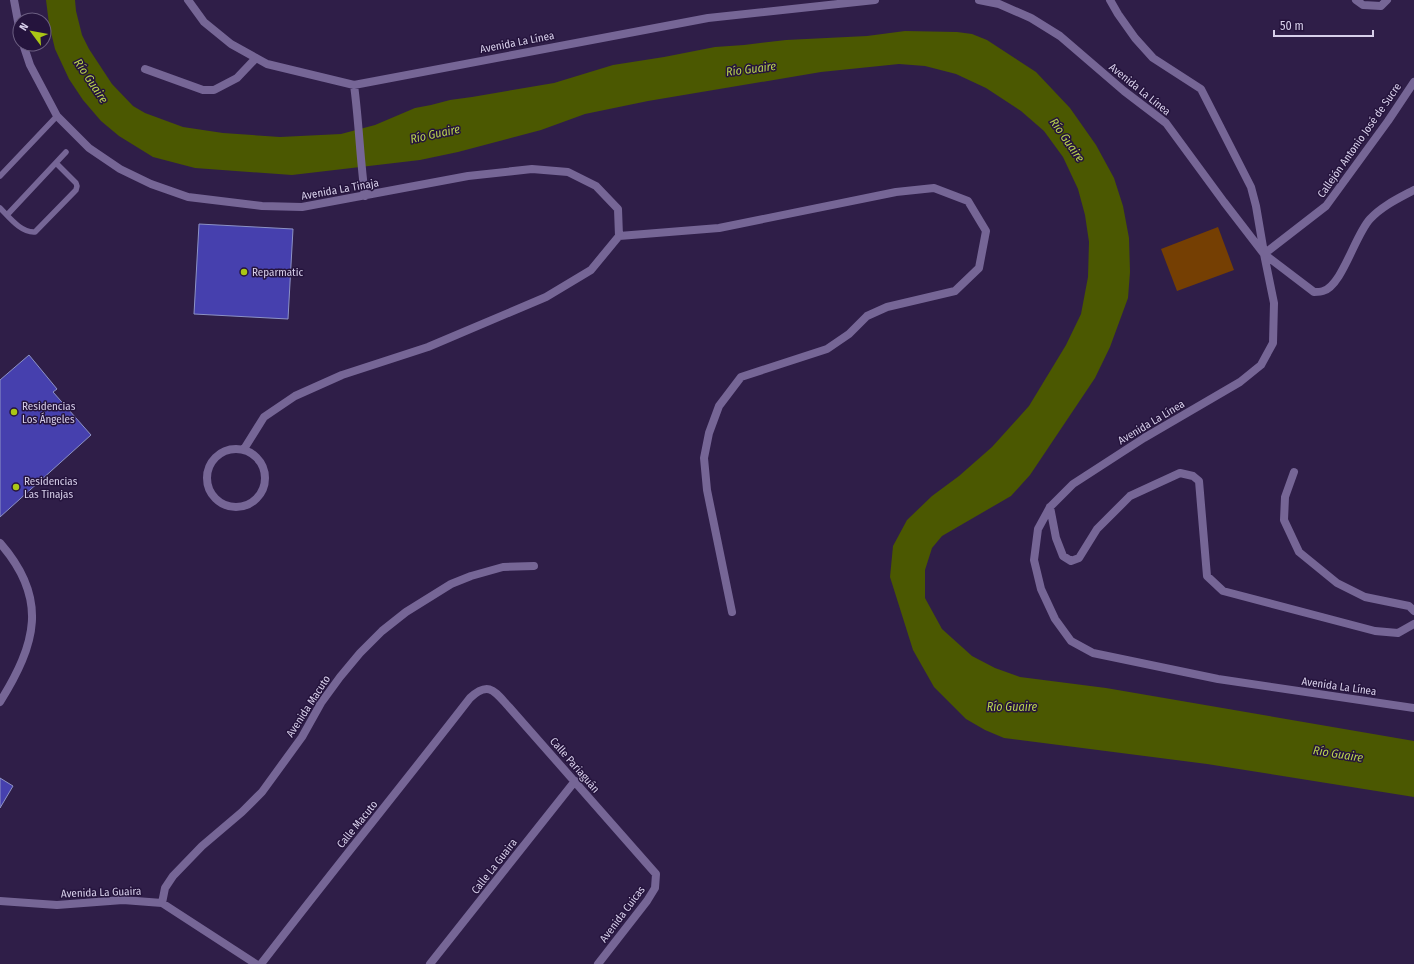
<svg xmlns="http://www.w3.org/2000/svg" width="1414" height="964" font-family="'Fira Sans Condensed',sans-serif">
<style>
.green{fill:#753f03}
.water{fill:#4b5801}
.building{fill:#4640ae;stroke:#8d92c6}
.lines{fill:none;stroke-linecap:round;stroke-linejoin:round}
.service{stroke:#766696;stroke-width:5.5}
.minor{stroke:#766696;stroke-width:8}
.poi-dot{fill:#abc615;stroke:#25143d;stroke-width:1.5}
.labels{text-anchor:middle;stroke-width:3;stroke-linejoin:round;paint-order:stroke}
.street-label{font-size:11px;fill:#d7cfea;stroke:#25143d}
.poi-label{font-size:11px;fill:#d7cfea;stroke:#25143d;text-anchor:start}
.water-label{font-size:12px;font-style:italic;fill:#b9d34e;stroke:#25143d}
</style>
<rect width="100%" height="100%" fill="#2f1e48"/>
<!-- green -->
<path class="green" d="M1218 227 1234 270 1177 291 1161 249Z"/>
<!-- water -->
<path class="water" d="M46 0H75L76 11 82 35 89 49 112 84 133 106 145 113 183 127 223 133 280 137 341 134 375 125 415 108 431 105 450 100 472 97 554 83 613 65 664 57 715 47 744 45 786 40 867 36 905 31 957 32 972 34 987 40 1036 72 1070 108 1096 145 1114 178 1123 206 1129 238 1130 272 1128 298 1110 347 1095 378 1030 475 1011 496 942 536 932 548 925 570V598L942 629 972 656 995 668 1020 677 1106 688 1414 741V797L1207 764 1004 738 985 730 966 719 934 687 913 650 890 577 893 546 907 520 932 496 959 476 992 447 1029 406 1066 345 1081 314 1088 277 1089 242 1085 215 1078 189 1063 157 1044 131 1021 111 986 88 956 74 925 66 899 64 821 72 648 101 585 114 541 130 458 152 420 160 292 175 195 168 153 157 119 136 101 121 83 100 69 79 55 49 49 24Z"/>
<!-- building -->
<path class="building" d="M199 224 293 229 288 319 194 314Z
M29 355 57 389 53 392 91 435 0 517V380Z
M0 778 13 786 0 808Z"/>
<g class="lines">
<!-- service -->
<path class="service" d="M0 176 57 116
M0 208C9 217 21 233 35 232L76 190 77 186 76 183 56 163
M7 215 66 152"/>
<!-- minor -->
<path class="minor" d="M14 0 20 32
M188 0 204 22 231 44 267 64 354 85 708 18 875 0
M979 0 999 4 1031 18 1060 36 1124 91 1166 123 1224 202 1264 254 1274 303 1273 343 1261 365 1240 382 1144 438 1073 484 1050 507 1038 529 1034 560 1041 589 1055 619 1071 641 1093 653 1218 679 1414 708
M1110 0 1118 14 1135 38 1153 58 1201 89 1251 187 1256 206 1264 253
M1356 0 1363 5 1381 6 1387 0
M23 44 30 65 57 116 89 148 120 169 151 184 188 197 262 206 302 207 468 176 532 169 568 172 596 186 618 209 619 236
M145 69 203 90H214L237 78 256 58
M354 85C359 122 360 159 365 196
M1264 254 1326 206 1388 121 1414 82
M1264 254 1314 292C1317 292 1321 292 1323 291 1342 286 1355 235 1370 219 1382 206 1399 198 1414 190
M244 449 264 417 295 396 342 375 428 347 546 297 591 270 619 236 719 228 896 192 934 188 968 201 986 231 979 268 955 291 887 307 867 316 849 334 827 349 741 377 719 406 709 433 704 458 707 490 732 612
M207 478a29 29 0 1 1 58 0a29 29 0 1 1-58 0Z
M1294 472 1285 497 1284 520 1299 552 1337 583 1365 597 1409 606 1414 611
M1050 507 1056 538 1063 556 1071 561 1079 558 1097 529 1130 496 1180 473 1193 476 1199 481 1207 576 1223 591 1375 631 1398 633 1414 624
M0 543C49 599 36 644 0 702
M0 901 57 905 123 900 162 903 256 964
M162 903 165 888 173 876 202 846 242 812 262 792 302 737 321 703 340 677 360 653 382 631 406 612 451 584 471 576 503 567 534 566
M261 964C330 874 401 787 470 698 489 680 495 692 509 707L656 874 655 888 647 901 598 964
M430 964 575 781"/>
</g>
<!-- markers -->
<g class="poi-dot">
<circle cx="244" cy="272" r="4"/>
<circle cx="14" cy="412" r="4"/>
<circle cx="16" cy="487" r="4"/>
</g>
<g class="labels">
<!-- street labels -->
<g class="street-label">
<text transform="translate(517 42) rotate(-11)" y="4">Avenida La Línea</text>
<text transform="translate(1140 89) rotate(39)" y="4">Avenida La Línea</text>
<text transform="translate(1359 140) rotate(-55)" y="4">Callejón Antonio José de Sucre</text>
<text transform="translate(340 189) rotate(-10)" y="4">Avenida La Tinaja</text>
<text transform="translate(1151 422) rotate(-31)" y="4">Avenida La Línea</text>
<text transform="translate(1339 686) rotate(8)" y="4">Avenida La Línea</text>
<text transform="translate(308 706) rotate(-57)" y="4">Avenida Macuto</text>
<text transform="translate(575 765) rotate(49)" y="4">Calle Pariaguán</text>
<text transform="translate(357 824) rotate(-51)" y="4">Calle Macuto</text>
<text transform="translate(494 866) rotate(-52)" y="4">Calle La Guaira</text>
<text transform="translate(101 892) rotate(-2)" y="4">Avenida La Guaira</text>
<text transform="translate(622 914) rotate(-53)" y="4">Avenida Cuicas</text>
</g>
<!-- poi labels -->
<g class="poi-label">
<text x="252" y="276">Reparmatic</text>
<text x="22" y="410">Residencias<tspan x="22" dy="13">Los Ángeles</tspan></text>
<text x="24" y="485">Residencias<tspan x="24" dy="13">Las Tinajas</tspan></text>
</g>
<!-- water labels -->
<g class="water-label">
<text transform="translate(751 69) rotate(-7)" y="4">Río Guaire</text>
<text transform="translate(91 81) rotate(56)" y="4">Río Guaire</text>
<text transform="translate(435 134) rotate(-12)" y="4">Río Guaire</text>
<text transform="translate(1067 140) rotate(55)" y="4">Río Guaire</text>
<text x="1012" y="711">Río Guaire</text>
<text transform="translate(1338 754) rotate(9)" y="4">Río Guaire</text>
</g>
</g>
<!-- north arrow -->
<g transform="translate(32 32) rotate(302)"><circle r="19" fill="#25143d" stroke="#6c5f82"/>
<path d="M0-3L7 15L0 10L-7 15Z" fill="#abc615"/>
<text y="-6" font-size="11" font-weight="bold" text-anchor="middle" fill="#d7cfea">N</text>
</g>
<!-- scale -->
<path d="M1274 30v6h99v-6" fill="none" stroke="#d7cfea" stroke-width="2"/>
<text x="1280" y="30" font-size="12" fill="#d7cfea" stroke="#25143d" stroke-width="3" paint-order="stroke">50 m</text>
</svg>
